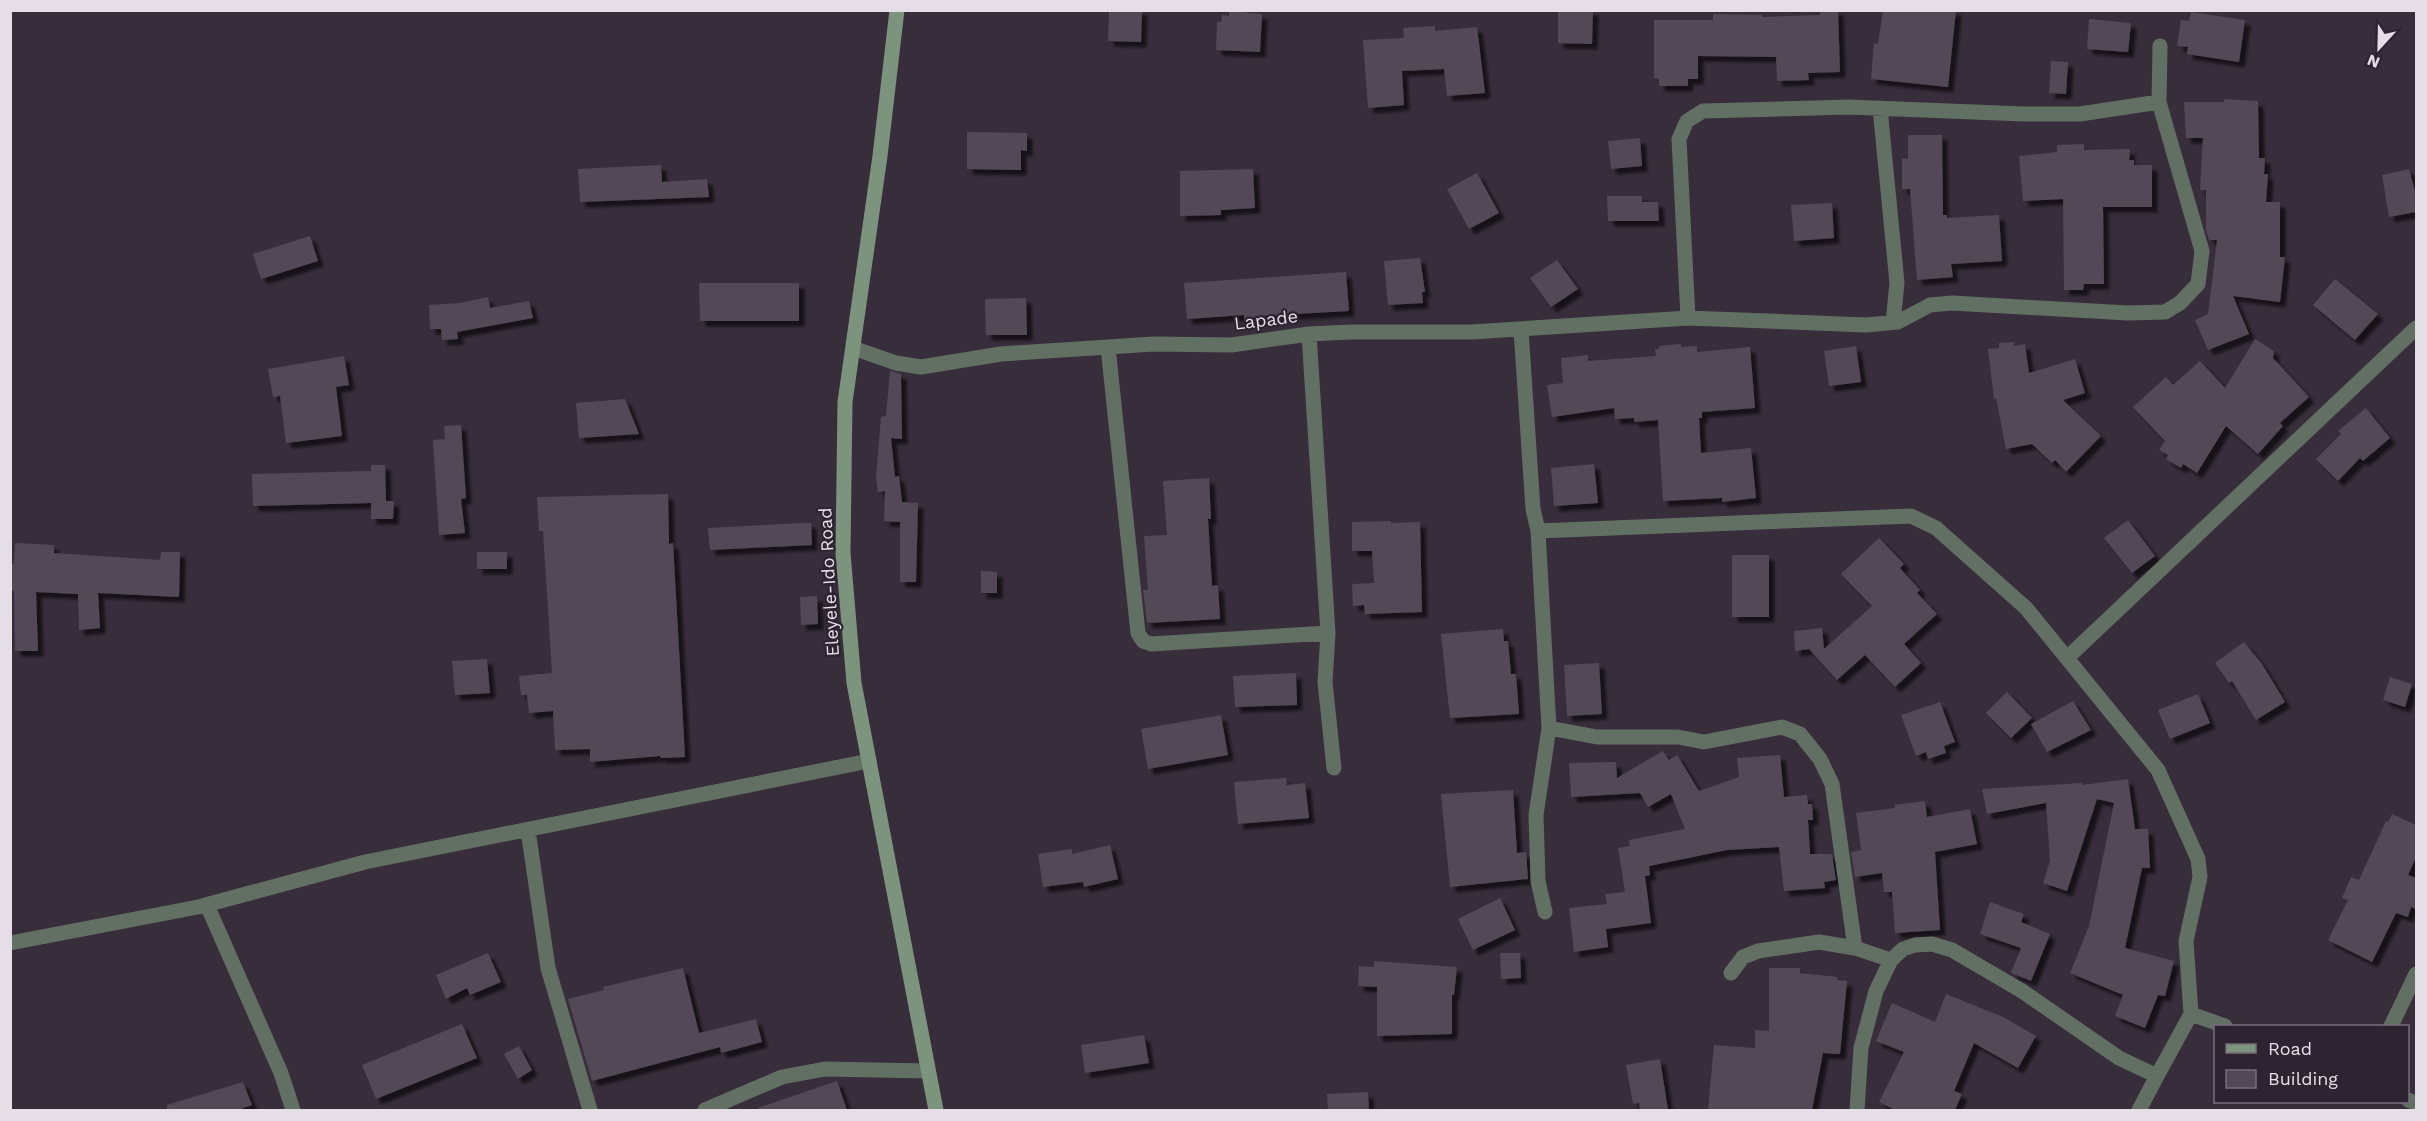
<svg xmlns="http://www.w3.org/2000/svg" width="2427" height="1121" font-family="'Work Sans',sans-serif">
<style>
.building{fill:#534856;filter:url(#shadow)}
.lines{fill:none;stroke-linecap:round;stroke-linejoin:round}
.street{stroke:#627063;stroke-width:15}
.secondary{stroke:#7c937e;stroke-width:15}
.labels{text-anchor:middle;stroke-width:4.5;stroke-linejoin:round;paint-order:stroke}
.street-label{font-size:18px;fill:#e5dee7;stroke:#2e2331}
</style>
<defs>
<filter id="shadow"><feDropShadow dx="5.5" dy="5.5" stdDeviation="1.5" flood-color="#0009"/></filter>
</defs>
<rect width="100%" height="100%" fill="#382d3b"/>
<!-- building -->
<path class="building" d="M1109 10H1142L1141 42 1108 41Z
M1558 10H1593L1592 44 1558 43Z
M1821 10H1838L1840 72 1808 73 1809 80 1777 81 1776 57 1698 56V79H1688V86H1659V79L1654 78V20H1713V14L1762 15V17L1820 15Z
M1883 10H1956L1948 87 1871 79 1874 43 1878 44Z
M1229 11 1262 14 1260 52 1216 50 1217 22H1221L1222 15 1229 16Z
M2191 12 2245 20 2239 62 2187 54 2188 47 2177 46 2181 20 2189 21Z
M2089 19 2131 23 2128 52 2087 49Z
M1435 26V31L1477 27 1485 93 1447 96 1444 69 1402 71 1404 105 1368 108 1363 40 1404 38 1403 28Z
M2051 61 2068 62 2066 94 2049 93Z
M2224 99 2258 101 2259 158H2265L2264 174H2268L2266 202H2280V257H2285L2280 302 2233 296 2249 334 2208 350 2195 320 2208 314 2217 240H2209L2206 230V190H2200L2203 138H2186L2184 102H2224Z
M967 132 1027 133V151L1021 150V170L967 169Z
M1908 135H1942L1943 215H1947V218L1999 215 2002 261 1951 264 1953 277 1917 280 1910 189H1902V158L1908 159Z
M1640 138 1642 166 1611 169 1608 141Z
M2084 144V150L2130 149 2129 160H2134V165H2152V207H2103L2104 284H2084L2083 290H2064L2063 199 2023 201 2019 156 2057 152V145Z
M661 165 662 182 707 179 709 197 580 202 578 169Z
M1253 169 1255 208 1221 210V215L1180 216V171Z
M2409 169 2416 195V212L2389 217 2382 175Z
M1477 173 1499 213 1469 229 1447 189Z
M1607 196H1642V202H1658L1659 221H1608Z
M1832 203 1834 238 1794 241 1791 205Z
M310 236 318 261 261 279 253 254Z
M1420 258 1425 292H1422L1423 303 1388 305 1384 261Z
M1557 260 1578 289 1551 307 1530 278Z
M1346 272 1349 311 1260 316V319L1244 321V315L1187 319 1184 283Z
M2335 279 2378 314 2355 340 2313 305Z
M699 283H799V321H700Z
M488 297 490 308 529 301 533 318 457 332 458 339 442 340 441 329H430L429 305 460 303Z
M1026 298 1027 335H986L985 299Z
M2255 339 2274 351 2273 358 2309 397 2280 423 2283 426 2258 454 2226 426 2197 473 2183 464 2181 468 2166 459 2168 455 2159 450 2165 441 2133 407 2166 377 2173 385 2200 361 2225 388Z
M2014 342V346L2025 344 2029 373 2075 359 2085 393 2063 400 2101 436 2066 472 2055 460 2052 463 2032 444 2006 449 1996 398 1994 399 1988 349 1999 348V343Z
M1681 344V347L1697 346V352L1750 347 1755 408 1702 412V418H1699L1701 453 1751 448 1756 498 1722 502V498L1663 501 1658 420 1634 422V418L1615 419 1614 408 1552 417 1547 385 1563 383 1561 358 1588 355V361L1656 356 1655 349H1659V346Z
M1856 346 1861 382 1829 386 1824 351Z
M344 356 349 385 336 387 342 436 286 443 280 396 273 397 268 369Z
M890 371 901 374 902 439 891 438 895 477 899 476 902 502 918 503 916 582H900V522L884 521 885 491 878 492 876 477 881 417 886 416Z
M625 399 639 434 579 438 576 403Z
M2366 408 2390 438 2363 461 2360 458 2338 481 2316 459 2341 434 2338 431Z
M461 425 466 498 461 499 465 533 439 535 433 440 445 439 444 426Z
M1594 464 1598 503 1554 506 1551 468Z
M371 465H385L386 501H394L393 519H371V503L253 506 252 474 371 471Z
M1209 478 1211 519H1208L1212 586 1218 585 1220 619 1147 623 1143 590H1148L1144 536 1167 535 1163 481Z
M668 494 669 544 673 543 685 757 661 758 660 756 590 762V749L555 750 553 711 529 713 527 695H521L519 676 552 673 543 531H539L537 497Z
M2128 520 2155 556 2132 573 2104 538Z
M1391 521V523L1420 522 1422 612 1365 614 1364 605 1353 606 1352 584 1374 583 1372 551H1352V522Z
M801 523H811L812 545 710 550 708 528Z
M1879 538 1904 564 1900 568 1920 590 1917 593 1937 614 1904 644 1921 663 1895 687 1865 655 1837 680 1809 649 1795 651 1794 631 1822 628 1824 649 1872 606 1841 574Z
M15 543 54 545V553L160 560 161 552H180L179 597 98 593 100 628 79 630 78 594 36 592 38 651H15L14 591 10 590V577L11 563 14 564Z
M477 552H507V569H477Z
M1732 555H1769V617H1732Z
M981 571 997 572V593H981Z
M817 596 818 624 801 625 800 597Z
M1503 629 1504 641H1508L1511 674H1516L1519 714 1450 718 1441 634Z
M2244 642 2262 664 2285 702 2256 720 2232 681 2229 683 2215 663Z
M487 659 490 693 455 695 452 661Z
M1599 663 1602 714 1567 716 1564 665Z
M1296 673 1297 705 1235 707 1233 676Z
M2390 677 2412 684 2405 707 2383 700Z
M2007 692 2032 718 2011 738 1986 713Z
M2198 694 2210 723 2170 739 2158 710Z
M2073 701 2091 730 2047 752 2031 724Z
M1940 702 1955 742 1944 746 1946 753 1928 759 1926 752 1916 756 1901 715Z
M1221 715 1228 755 1148 769 1141 729Z
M1663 751 1669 760 1677 755 1699 791 1739 777 1737 758 1780 755 1784 797 1807 795 1808 804H1812L1813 820H1808L1810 854H1832L1836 880 1824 882 1825 888 1784 891 1779 847 1727 850 1649 866 1650 875 1645 876 1651 923 1606 929 1608 947 1574 952 1569 908 1607 904 1605 894 1625 892 1618 848 1630 846 1629 840 1685 829 1671 794 1648 807 1640 793 1571 797 1569 763 1616 762 1617 778Z
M1286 778 1287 785 1305 783 1309 818 1238 824 1234 782Z
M2128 779 2135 829H2148L2150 868H2142L2125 948 2174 961 2165 996 2158 995 2145 1028 2115 1016 2123 995 2070 973 2089 926 2114 803 2097 799 2067 891 2043 883 2050 861 2046 803 1987 814 1982 789 2082 783V785Z
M1513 790 1517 853 1526 852 1528 879 1450 887 1441 794Z
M1925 801 1927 817 1970 809 1977 844 1935 852 1940 930 1895 933 1892 892H1884L1882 873 1855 877 1851 852 1861 850 1856 813 1895 808 1894 805Z
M2392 814 2416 825V857L2408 875 2416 878V909L2411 907 2408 917 2396 913 2372 962 2328 940 2348 900 2342 898 2351 877 2359 880 2386 821 2388 822Z
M1110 845 1118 879 1084 887 1083 882 1043 887 1038 854 1072 849V854Z
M1500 898 1515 930 1473 950 1458 919Z
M1990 902 2024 914 2021 922 2050 934 2031 981 2011 973 2021 948 1980 934Z
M488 953 501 982 470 995 467 988 446 999 436 975Z
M1500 953H1520L1521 978 1501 979Z
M1374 961 1457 967 1454 995H1452V1034L1377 1036V987L1358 986 1359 966 1374 967Z
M683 968 699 1033 756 1019 762 1042 721 1053 720 1047 592 1081 568 999 604 990 603 987Z
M1769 968H1800V973L1837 977V980L1847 981 1840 1054 1823 1053 1812 1110H1708L1714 1045 1755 1048V1030L1769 1031Z
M1946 994 2003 1017 2036 1036 2018 1068 1974 1043 1954 1091 1962 1094 1955 1110H1895L1879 1102 1904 1052 1876 1041 1892 1003 1935 1022Z
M462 1024 477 1058 376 1099 362 1065Z
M1144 1035 1149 1063 1085 1073 1081 1045Z
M519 1046 532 1070 518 1079 504 1054Z
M1660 1059 1668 1110H1640L1639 1103 1633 1104 1626 1065Z
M837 1081 847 1110H759L758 1108Z
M243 1082 252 1105 238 1110H167V1105Z
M1368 1092 1369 1110H1328L1327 1094Z"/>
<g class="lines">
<!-- street -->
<path class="street" d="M1880 108 1897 283 1893 322
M1688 318 1679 139 1687 121 1703 111 1849 107 2023 114H2080L2159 102
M1521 330 1533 509 1538 531 1911 516 1936 528 2026 608 2158 770 2198 859 2200 877 2186 941 2191 1014 2157 1076 2119 1058 2022 991 1952 950 1932 944 1915 945 1903 949 1891 960 1876 991 1861 1048 1857 1110
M1309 334 1328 633 1325 682 1334 768
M1108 347 1138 633 1143 641 1151 644 1328 633
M853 348 896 363 921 367 1001 354 1154 344 1231 345 1309 334 1351 332H1472L1688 318 1866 325 1898 322 1930 305 1952 303 2128 313 2165 312 2180 303 2198 284 2202 251 2159 102 2160 46
M1538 531 1549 728 1536 815 1538 881 1545 912
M2067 658 2416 328
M1549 728 1597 737H1678L1704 742 1782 727 1800 734 1820 759 1832 784 1855 948
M528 830 548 968 590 1110
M207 905 281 1073 293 1110
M10 943 198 907 365 862 869 761
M1731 973 1743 957 1758 951 1819 942 1855 948 1891 960
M2191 1014 2225 1026
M2391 1026 2416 974
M2408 1100 2416 1103
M705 1110 782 1077 825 1069 928 1071
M2139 1110 2157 1076"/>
<!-- secondary -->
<path class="secondary" d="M897 10 880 156 845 402 843 553 854 683 936 1110"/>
</g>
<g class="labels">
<!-- street labels -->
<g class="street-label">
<text transform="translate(1266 320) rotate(-7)" y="6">Lapade</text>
<text transform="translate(829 582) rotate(-93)" y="6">Eleyele-Ido Road</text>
</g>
</g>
<!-- border -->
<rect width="2427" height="1121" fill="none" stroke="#e5dee7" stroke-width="24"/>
<!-- legend -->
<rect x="2214" y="1025" width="195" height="78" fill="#2e2331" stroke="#776e7a" stroke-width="1.5"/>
<rect x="2226" y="1044" width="30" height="9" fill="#7c937e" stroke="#776e7a" stroke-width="1.5"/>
<text x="2268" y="1055" font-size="18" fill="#e5dee7">Road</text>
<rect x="2226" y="1070" width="30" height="18" fill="#534856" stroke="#776e7a" stroke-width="1.5"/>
<text x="2268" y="1085" font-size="18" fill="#e5dee7">Building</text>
<!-- north arrow -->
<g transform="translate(2379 48) rotate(202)" stroke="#2e2331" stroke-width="4.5" paint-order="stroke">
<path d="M0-4.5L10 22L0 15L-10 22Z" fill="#e5dee7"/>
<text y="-9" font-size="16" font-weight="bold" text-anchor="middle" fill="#e5dee7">N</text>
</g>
</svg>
